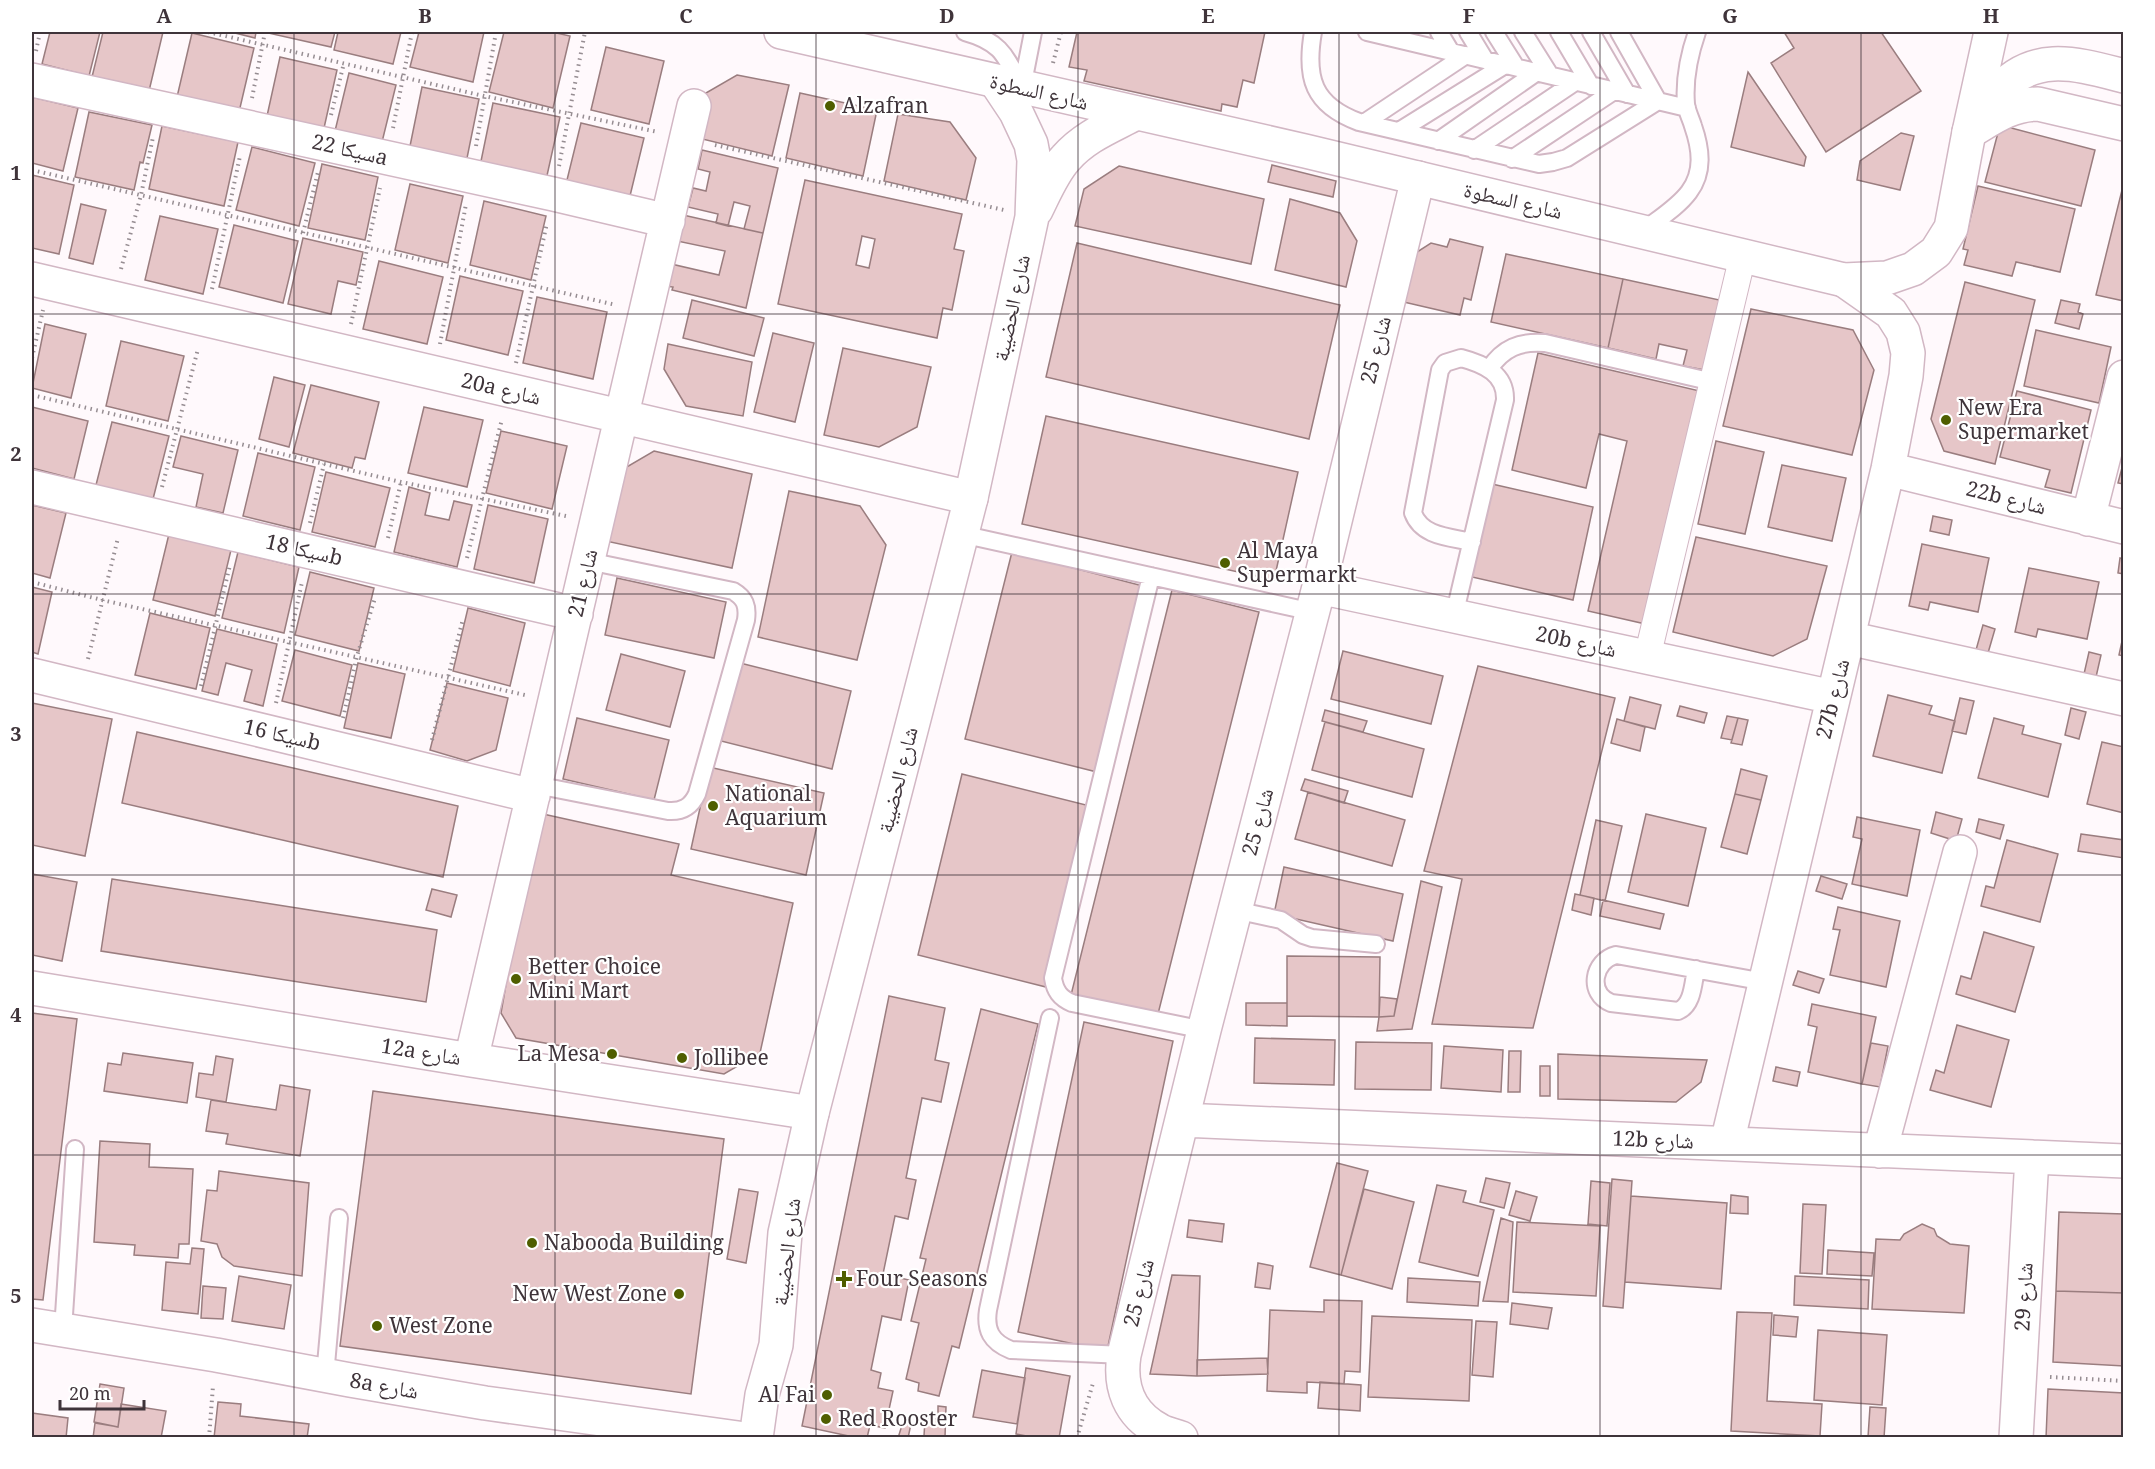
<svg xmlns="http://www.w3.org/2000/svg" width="2155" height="1469" font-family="'Noto Serif','Noto Naskh Arabic',serif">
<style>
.building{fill:#e6c6c8;stroke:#9a7d7f;stroke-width:1.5;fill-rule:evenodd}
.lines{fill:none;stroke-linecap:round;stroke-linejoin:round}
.service-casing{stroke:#d2b7c4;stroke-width:20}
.pedestrian-casing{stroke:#d2b7c4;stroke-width:28}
.minor-casing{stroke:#d2b7c4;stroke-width:36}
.tertiary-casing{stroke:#d2b7c4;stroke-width:36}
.secondary-casing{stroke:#d2b7c4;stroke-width:36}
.path{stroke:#968d92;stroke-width:4;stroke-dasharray:1.5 4.5;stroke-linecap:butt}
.service{stroke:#fff;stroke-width:16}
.pedestrian{stroke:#fff;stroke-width:26}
.minor{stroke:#fff;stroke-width:33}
.tertiary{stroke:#fff;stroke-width:33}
.secondary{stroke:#fff;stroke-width:33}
.grid{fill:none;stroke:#3f343a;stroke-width:1.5;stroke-opacity:0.55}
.poi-dot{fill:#4f5e00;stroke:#fff;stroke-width:2}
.labels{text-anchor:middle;stroke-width:4.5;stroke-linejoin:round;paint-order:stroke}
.street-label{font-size:21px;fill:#3f343a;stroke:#fff}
.poi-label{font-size:21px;fill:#3f343a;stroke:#fff;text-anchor:start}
.neatline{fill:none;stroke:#3f343a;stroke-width:2}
.grid-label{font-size:20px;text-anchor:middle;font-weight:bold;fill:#3f343a}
</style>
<rect width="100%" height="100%" fill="#fff9fc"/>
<!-- building -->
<path class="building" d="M50 32H100L89 76 42 64Z
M103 32H163L149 91 92 77Z
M231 32H256L255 38Z
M268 32H335L331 47 268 33Z
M338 32H401L393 64 334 50Z
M419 32H484L473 82 410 67Z
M504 32H552L570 36 553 108 489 92Z
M1077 32H1265L1254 83 1243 80 1237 107 1222 104 1221 111 1084 81 1087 70 1069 67Z
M1784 32H1881L1921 91 1826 152 1771 63 1794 48Z
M192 33 254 48 239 112 177 97Z
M606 47 664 61 649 124 591 110Z
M280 57 337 70 324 128 267 116Z
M1748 72 1806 157 1804 166 1731 147Z
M349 73 396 85 382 142 335 131Z
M737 75 789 85 772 156 690 136 699 97Z
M422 87 479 99 466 163 409 151Z
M800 93 877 110 863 176 786 158Z
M32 97 78 108 63 171 32 163Z
M493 103 560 117 546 180 480 166Z
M89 112 152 125 143 163 140 162 134 190 75 177Z
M898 114 950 122 976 158 966 200 884 181Z
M581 123 644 138 629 200 566 184Z
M2000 125 2095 150 2081 206 1985 182Z
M162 126 238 142 224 206 149 189Z
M1901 133 1914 136 1900 190 1857 180 1860 161Z
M252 147 315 163 299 226 236 210Z
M702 150 778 168 763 233 744 229 750 206 734 202 728 226 716 223 718 214 688 207 693 188 706 191 710 172 698 169Z
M322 164 378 177 365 240 308 228Z
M1272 165 1336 181 1333 197 1268 182Z
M1119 166 1264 199 1251 264 1075 226 1084 189Z
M32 175 74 185 59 254 32 248Z
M805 180 962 214 954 249 964 251 952 310 943 308 937 338 778 304ZM862 236 875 239 869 268 856 265Z
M2124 182V301L2096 295Z
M410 184 463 196 448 263 395 250Z
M1978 186 2075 209 2060 272 2016 262 2012 276 1964 265 1968 250 1963 249Z
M1290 199 1340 213 1357 241 1346 287 1275 270Z
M484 201 546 216 531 280 470 265Z
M81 204 106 210 93 264 69 258Z
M683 215 763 233 746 308 672 290 673 287 666 286 671 264 719 275 725 251 677 241Z
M160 216 218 229 203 294 145 280Z
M234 225 298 241 283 303 219 287Z
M303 238 363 252 356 285 338 281 331 314 288 304Z
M1450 239 1483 247 1471 300 1464 298 1460 315 1395 300 1417 252 1431 243 1447 247Z
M1077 243 1340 305 1309 439 1046 377Z
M1506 254 1623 279 1608 348 1491 322Z
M379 261 443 277 427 344 363 329Z
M460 276 523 291 508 355 446 340Z
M1623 279 1724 301 1710 371 1683 366 1687 350 1659 344 1656 359 1608 348Z
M1965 282 2035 300 1995 464 1944 451 1931 419Z
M537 297 607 312 593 379 523 363Z
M692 300 764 318 754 356 683 338Z
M2061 300 2080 304 2078 312 2083 314 2079 329 2055 323Z
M1751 309 1853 330 1874 370 1852 455 1723 426Z
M45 324 86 334 71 398 32 388Z
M2036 330 2111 347 2099 403 2024 386Z
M773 333 814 343 795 422 754 412Z
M121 341 184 356 168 421 106 406Z
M668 344 752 362 743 416 686 406 664 369Z
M843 348 931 367 917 427 879 447 824 435Z
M1538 353 1704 392 1650 625 1588 611 1627 441 1599 434 1586 488 1512 470Z
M274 377 305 385 289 447 259 439Z
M311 385 379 402 365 459 355 457 352 468 293 453Z
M2017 391 2091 410 2071 493 2045 487 2050 470 2000 457Z
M32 407 88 421 74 479 32 468Z
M424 407 483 420 467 487 408 473Z
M1046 416 1298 472 1274 580 1022 524Z
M112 422 169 436 153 499 96 485Z
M501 431 567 446 552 509 486 493Z
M181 436 238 450 223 513 196 507 203 474 173 467Z
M1716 441 1764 452 1745 534 1698 524Z
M654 451 752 474 732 568 601 540 613 475Z
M258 453 315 467 300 530 243 516Z
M2124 460V484L2118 483Z
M1782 465 1846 478 1832 541 1768 527Z
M326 472 390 488 375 547 312 532Z
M1492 484 1593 507 1573 600 1472 577Z
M409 487 430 493 425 515 449 520 454 501 472 505 457 567 394 552Z
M789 491 860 506 886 545 857 660 758 637Z
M32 505 66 513 50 578 32 573Z
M488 505 548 519 534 583 474 569Z
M1933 516 1952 520 1949 535 1930 531Z
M169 534 231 550 215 616 153 600Z
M1696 537 1827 566 1807 639 1773 656 1673 632Z
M1922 544 1989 558 1978 612 1930 602 1928 610 1909 606Z
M238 552 299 567 284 633 222 618Z
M1012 552 1143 586 1097 772 965 739Z
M2120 558 2124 559V574L2118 573Z
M2029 568 2099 582 2087 639 2038 629 2036 637 2015 632Z
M310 572 374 588 359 651 295 635Z
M617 578 726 602 714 658 605 635Z
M32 587 52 592 38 654 32 652Z
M1172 590 1259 612 1157 1018 1071 995Z
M468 608 525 623 510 686 453 671Z
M150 613 210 628 196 689 135 675Z
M1983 625 1995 629 1988 653 1976 650Z
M217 629 277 644 263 706 244 701 252 670 226 663 218 695 202 691Z
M2124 632V656L2119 655Z
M295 650 352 665 340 716 282 701Z
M1343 651 1443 676 1431 724 1331 699Z
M2089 652 2101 655 2096 677 2084 674Z
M621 654 685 671 670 727 606 710Z
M358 663 405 674 391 738 344 728Z
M740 663 851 691 832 769 721 741Z
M1478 666 1615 698 1533 1028 1432 1024 1462 879 1424 871Z
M447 683 508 698 496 750 467 761 430 750Z
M1888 695 1932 706 1929 714 1955 721 1942 773 1873 756Z
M1630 697 1661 705 1655 729 1624 721Z
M1960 698 1974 701 1966 734 1952 731Z
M32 703 112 719 85 856 32 845Z
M1680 706 1707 713 1704 723 1677 716Z
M2071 708 2086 712 2079 739 2065 735Z
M1325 710 1367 721 1363 732 1322 721Z
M1727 716 1738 718 1732 740 1721 738Z
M577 718 669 740 654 800 563 779Z
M1738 718 1748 720 1742 745 1731 743Z
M1994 718 2024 726 2022 734 2061 744 2048 797 1978 778Z
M1617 719 1645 727 1640 751 1611 743Z
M1325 722 1424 749 1412 797 1312 770Z
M137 732 458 806 443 877 122 803Z
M2102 742 2124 747V813L2087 804Z
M709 767 824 793 806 875 691 849Z
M1741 769 1767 776 1761 800 1735 794Z
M962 774 1090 806 1046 987 918 955Z
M1305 779 1348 791 1344 803 1301 790Z
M1308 792 1405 820 1392 866 1295 839Z
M1735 794 1761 800 1747 854 1721 847Z
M1936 812 1962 819 1956 841 1931 833Z
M543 814 679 844 671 875 793 903 760 1053 724 1074 516 1038 501 1013 518 915Z
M1646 814 1706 828 1688 906 1628 892Z
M1857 817 1920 830 1907 896 1852 884 1862 839 1853 837Z
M1979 819 2004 825 2000 839 1976 832Z
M1596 820 1622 826 1605 901 1580 895Z
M2081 834 2124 840V858L2078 851Z
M2007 840 2058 854 2040 922 1981 906 1986 886 1994 888Z
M1284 867 1403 894 1393 941 1274 914Z
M32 874 77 882 62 961 32 955Z
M1821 876 1847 884 1842 899 1816 891Z
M112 879 437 930 426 1002 101 951Z
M1421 881 1442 887 1412 1029 1377 1031 1379 1017 1394 1016Z
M432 889 457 895 451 917 426 910Z
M1575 894 1594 898 1591 915 1572 910Z
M1603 900 1664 914 1660 929 1600 916Z
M1838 907 1900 921 1886 987 1830 975 1840 930 1833 929Z
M1984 932 2034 947 2015 1012 1956 994 1961 976 1971 979Z
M1287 956 1380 957 1379 1017 1287 1016Z
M1798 971 1824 979 1819 993 1793 985Z
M889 996 945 1008 935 1060 949 1063 941 1102 922 1098 906 1178 916 1180 908 1219 895 1216 883 1274 909 1280 901 1320 882 1316 871 1370 881 1373 878 1388 893 1391 885 1428 870 1425 867 1438H858L802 1426Z
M1380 997 1397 999 1394 1016 1379 1017Z
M1246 1003H1287V1026L1246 1025Z
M1812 1004 1876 1017 1862 1084 1808 1072 1817 1027 1808 1025Z
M981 1009 1038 1024 959 1348 952 1346 939 1396 918 1391 919 1383 906 1379 919 1323 911 1321 926 1259 920 1258Z
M32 1013 77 1019 43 1300 32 1299Z
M1084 1022 1173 1041 1107 1351 1018 1332Z
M1957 1025 2009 1040 1991 1107 1930 1090 1936 1070 1944 1073Z
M1255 1038 1335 1040 1334 1085 1254 1083Z
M1356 1042 1432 1043 1431 1090 1355 1089Z
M1871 1043 1888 1046 1880 1087 1862 1084Z
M1444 1046 1503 1050 1501 1092 1441 1088Z
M1509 1051H1521L1520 1092H1508Z
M123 1053 193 1063 187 1103 104 1091 108 1063 121 1065Z
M1558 1054 1707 1060 1701 1082 1676 1102 1558 1099Z
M216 1056 233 1059 226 1102 196 1097 199 1073 213 1075Z
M1540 1066H1550V1096H1540Z
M1776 1067 1800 1072 1797 1086 1773 1081Z
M280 1085 310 1090 300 1156 226 1144 228 1134 206 1131 211 1100 276 1110Z
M373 1091 724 1139 691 1394 340 1346Z
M100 1141 150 1144 149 1167 193 1169 189 1244H179L178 1258 134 1255 135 1245 94 1242Z
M1337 1163 1368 1171 1341 1275 1310 1267Z
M219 1171 309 1183 302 1276 234 1266 222 1257 217 1244 201 1241 207 1190 217 1191Z
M1486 1178 1510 1183 1504 1208 1480 1202Z
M1612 1179 1632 1181 1623 1308 1603 1306Z
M1591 1181 1610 1183 1607 1226 1588 1224Z
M1437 1185 1466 1191 1463 1202 1494 1210 1478 1276 1419 1262Z
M739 1189 758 1192 746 1263 727 1259Z
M1364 1189 1414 1202 1392 1289 1341 1275Z
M1516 1191 1537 1197 1530 1221 1509 1215Z
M1731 1195 1748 1197V1214L1730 1213Z
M1631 1196 1727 1203 1721 1289 1625 1282Z
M1803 1204 1826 1205 1822 1274 1800 1273Z
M2059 1212 2124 1214V1293L2056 1291Z
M1501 1218 1513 1222 1508 1302 1483 1301Z
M1189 1220 1224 1224 1222 1242 1187 1237Z
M1517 1222 1600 1226 1596 1296 1513 1292Z
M1922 1224 1934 1229 1937 1236 1950 1244 1969 1246 1964 1313 1872 1309 1876 1239 1900 1240 1904 1234Z
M192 1248 204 1249 198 1314 162 1310 166 1262 190 1264Z
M1828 1250 1874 1253 1872 1276 1827 1274Z
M1258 1263 1273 1266 1270 1289 1255 1287Z
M1172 1275 1200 1276 1197 1376 1150 1374Z
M239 1276 291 1285 284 1329 232 1321Z
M1795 1276 1869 1280 1868 1309 1794 1305Z
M1408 1278 1480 1282 1478 1306 1407 1302Z
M203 1286 226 1288 223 1319 201 1318Z
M2056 1291 2124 1293V1366L2053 1362Z
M1324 1300 1362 1301 1360 1372 1345 1371 1344 1384 1307 1382V1393L1267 1391 1270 1310 1324 1312Z
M1512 1303 1552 1308 1548 1329 1510 1324Z
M1737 1312 1772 1313 1767 1401 1822 1404 1820 1436 1731 1431Z
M1774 1315 1798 1317 1796 1337 1773 1335Z
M1372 1316 1472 1320 1469 1401 1368 1397Z
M1476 1321 1497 1322 1493 1377 1472 1375Z
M1818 1330 1887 1335 1882 1405 1814 1400Z
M1267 1358 1268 1374 1197 1376V1360Z
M1026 1368 1070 1376 1059 1438H1037L1016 1434Z
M982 1370 1025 1378 1017 1424 973 1417Z
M1320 1382 1361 1385 1360 1411 1318 1408Z
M100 1384 124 1388 118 1427 94 1422Z
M2048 1389 2124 1393V1438H2046Z
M218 1402 241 1404 240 1416 309 1424 307 1438H214Z
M121 1404 166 1411 161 1438H93L95 1423 118 1427Z
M938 1406 946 1407 945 1437 924 1436 925 1419H938Z
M1870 1407 1886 1408 1884 1438 1868 1437Z
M32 1413 68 1418 66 1438H32Z
M903 1422 911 1424 908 1438H898Z"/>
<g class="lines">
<!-- service casing -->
<g class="service-casing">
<path id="service" d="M965 32C1001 42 1005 55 1021 86
M1313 32C1305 78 1313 105 1359 122L1539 164 1553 162 1567 158 1658 101 1619 32
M1367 32 1687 108
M1439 32 1451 52
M1468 32 1485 60
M1494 32 1516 67
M1523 32 1550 75
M1559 32 1591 86
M1591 32 1627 94
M1022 88 1033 32
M1364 123 1466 55
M1399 131 1505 65
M1438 141 1537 72
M1474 150 1575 82
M1512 159 1614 91
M1643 231C1658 219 1677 208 1689 192 1704 172 1701 149 1693 126 1691 119 1687 112 1686 104 1684 79 1689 55 1697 32
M1489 369C1503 348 1520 341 1545 343L1713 382
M961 534 1313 612
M1151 576 1053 978C1055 991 1060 998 1072 1003L1204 1030
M1454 616 1505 400C1506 374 1484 364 1461 358L1445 363 1440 370 1413 513C1422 537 1450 537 1472 542
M536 785 668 811C682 812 691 807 697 794L746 620C748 606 745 598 733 591L588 561
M1235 910 1281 920 1303 935 1312 938 1376 944
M1696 969C1693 983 1693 1005 1678 1011L1611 1003C1587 993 1593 961 1616 955L1765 982
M1050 1018 988 1310C985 1330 991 1342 1011 1350L1124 1355
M63 1330 75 1149
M325 1376 339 1218"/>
</g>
<!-- pedestrian casing -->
<g class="pedestrian-casing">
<path id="pedestrian" d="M1647 658 1743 255"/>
</g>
<!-- minor casing -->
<g class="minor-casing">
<path id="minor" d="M32 80 553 194 668 221
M1969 132C1991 119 2011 104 2038 104L2124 124
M32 279 971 498
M1888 469 2124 527
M32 487 576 614
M2088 519 2124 377
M1319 587 1833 697
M1848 638 2124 699
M32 675 533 796
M32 988 471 1060 812 1113
M471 1060 694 106
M1182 1120 2124 1161
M1727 1143 1888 469 1906 376 1908 353 1903 332 1891 313 1844 280
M1880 1151 1960 852
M32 1325 216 1355 350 1380 485 1403 738 1438
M1181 1438C1174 1435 1165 1434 1159 1430 1129 1414 1119 1387 1124 1355L1204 1030 1319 587 1418 178
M2016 1438 2032 1157"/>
</g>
<!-- tertiary casing -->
<g class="tertiary-casing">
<path id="tertiary" d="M1036 210C1045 192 1053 172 1066 158 1085 136 1112 126 1136 113
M756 1438 762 1395 776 1345 785 1233 812 1113 971 498 1032 217 1034 160 1031 144 1016 112 996 82"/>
</g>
<!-- secondary casing -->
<g class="secondary-casing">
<path id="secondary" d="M781 32 1305 151 1844 280 1887 278 1913 269 1936 252 1951 228 1969 132 1991 32
M1975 123C1983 113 1989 102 1997 93 2033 50 2077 64 2124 76"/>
</g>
<!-- path -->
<path class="path" d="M208 32 484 96 658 132
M36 51 40 32
M1053 63 1061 32
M252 98 265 32
M331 115 344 63
M393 128 412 32
M715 145 1004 210
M476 146 496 32
M559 166 585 32
M32 170 616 305
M303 233 318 172
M121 269 141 195 153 137
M212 289 240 156
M351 324 380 188
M440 344 466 204
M32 358 43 310
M516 363 547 223
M32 395 401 482 566 516
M162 487 198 349
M310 523 324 464
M388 538 401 482
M467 558 502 419
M32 582 102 600 525 695
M88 659 118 538
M201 686 230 565
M276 703 302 582
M343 718 357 656 375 598
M432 740 463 619
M2050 1377 2124 1381
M209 1438 213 1386
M1077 1438 1093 1383"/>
<!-- service -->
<use href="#service" class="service"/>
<!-- pedestrian -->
<use href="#pedestrian" class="pedestrian"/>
<!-- minor -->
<use href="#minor" class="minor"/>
<!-- tertiary -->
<use href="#tertiary" class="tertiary"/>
<!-- secondary -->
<use href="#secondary" class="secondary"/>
</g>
<!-- grid -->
<path class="grid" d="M294 32V1438M555 32V1438M816 32V1438M1078 32V1438M1339 32V1438M1600 32V1438M1861 32V1438M32 314H2124M32 594H2124M32 875H2124M32 1155H2124"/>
<!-- markers -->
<g class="poi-dot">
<circle cx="830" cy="106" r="6"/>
<circle cx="1946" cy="420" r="6"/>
<circle cx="1225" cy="563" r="6"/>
<circle cx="713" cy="806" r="6"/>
<circle cx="516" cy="979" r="6"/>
<circle cx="612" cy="1054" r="6"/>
<circle cx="682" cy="1058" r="6"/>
<circle cx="532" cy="1243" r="6"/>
<path d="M841 1270h6v6h6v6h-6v6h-6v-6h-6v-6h6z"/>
<circle cx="679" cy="1294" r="6"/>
<circle cx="377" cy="1326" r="6"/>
<circle cx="827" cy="1395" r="6"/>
<circle cx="826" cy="1419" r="6"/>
</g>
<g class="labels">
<!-- street labels -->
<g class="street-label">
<text transform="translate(1039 92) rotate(13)" y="7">شارع السطوة</text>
<text transform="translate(350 150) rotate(13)" y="7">سيكا 22a</text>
<text transform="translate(1513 201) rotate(13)" y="7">شارع السطوة</text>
<text transform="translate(1012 308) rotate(-78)" y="7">شارع الحضيبة</text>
<text transform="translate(1376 350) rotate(-76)" y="7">شارع 25</text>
<text transform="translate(501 389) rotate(13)" y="7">20a شارع</text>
<text transform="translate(2006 498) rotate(14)" y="7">22b شارع</text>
<text transform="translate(304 550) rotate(13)" y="7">سيكا 18b</text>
<text transform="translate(583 583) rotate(-77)" y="7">شارع 21</text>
<text transform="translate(1576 642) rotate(12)" y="7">20b شارع</text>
<text transform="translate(1833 699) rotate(-76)" y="7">27b شارع</text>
<text transform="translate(282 735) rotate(13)" y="7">سيكا 16b</text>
<text transform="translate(898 780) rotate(-76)" y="7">شارع الحضيبة</text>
<text transform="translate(1258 822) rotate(-75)" y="7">شارع 25</text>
<text transform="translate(421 1052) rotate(9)" y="7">12a شارع</text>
<text transform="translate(1653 1140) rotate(2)" y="7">12b شارع</text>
<text transform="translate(787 1252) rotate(-83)" y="7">شارع الحضيبة</text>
<text transform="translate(1139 1293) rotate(-76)" y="7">شارع 25</text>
<text transform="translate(2024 1297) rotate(-87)" y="7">شارع 29</text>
<text transform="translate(384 1386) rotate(10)" y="7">8a شارع</text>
</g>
<!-- poi labels -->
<g class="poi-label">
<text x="842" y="113">Alzafran</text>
<text x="1958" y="415">New Era<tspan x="1958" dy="24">Supermarket</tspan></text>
<text x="1237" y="558">Al Maya<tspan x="1237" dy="24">Supermarkt</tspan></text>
<text x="725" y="801">National<tspan x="725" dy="24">Aquarium</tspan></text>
<text x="528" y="974">Better Choice<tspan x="528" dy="24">Mini Mart</tspan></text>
<text x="600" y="1061" text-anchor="end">La Mesa</text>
<text x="694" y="1065">Jollibee</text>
<text x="544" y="1250">Nabooda Building</text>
<text x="856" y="1286">Four Seasons</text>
<text x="667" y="1301" text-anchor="end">New West Zone</text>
<text x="389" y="1333">West Zone</text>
<text x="815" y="1402" text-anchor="end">Al Fai</text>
<text x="838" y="1426">Red Rooster</text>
</g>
</g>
<!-- border -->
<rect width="2155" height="1469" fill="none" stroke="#ffffff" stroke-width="66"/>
<!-- scale -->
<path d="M60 1400v9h84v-9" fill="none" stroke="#3f343a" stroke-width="3"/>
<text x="69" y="1400" font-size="18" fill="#3f343a" stroke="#ffffff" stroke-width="4.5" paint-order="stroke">20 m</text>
<rect x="33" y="33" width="2089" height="1403" class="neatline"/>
<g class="grid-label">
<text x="164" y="23">A</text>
<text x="425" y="23">B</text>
<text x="686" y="23">C</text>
<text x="947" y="23">D</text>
<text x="1208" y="23">E</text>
<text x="1469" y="23">F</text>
<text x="1730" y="23">G</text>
<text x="1991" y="23">H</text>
<text x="16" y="180">1</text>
<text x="16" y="461">2</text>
<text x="16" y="741">3</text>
<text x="16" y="1022">4</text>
<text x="16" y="1303">5</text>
</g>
</svg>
